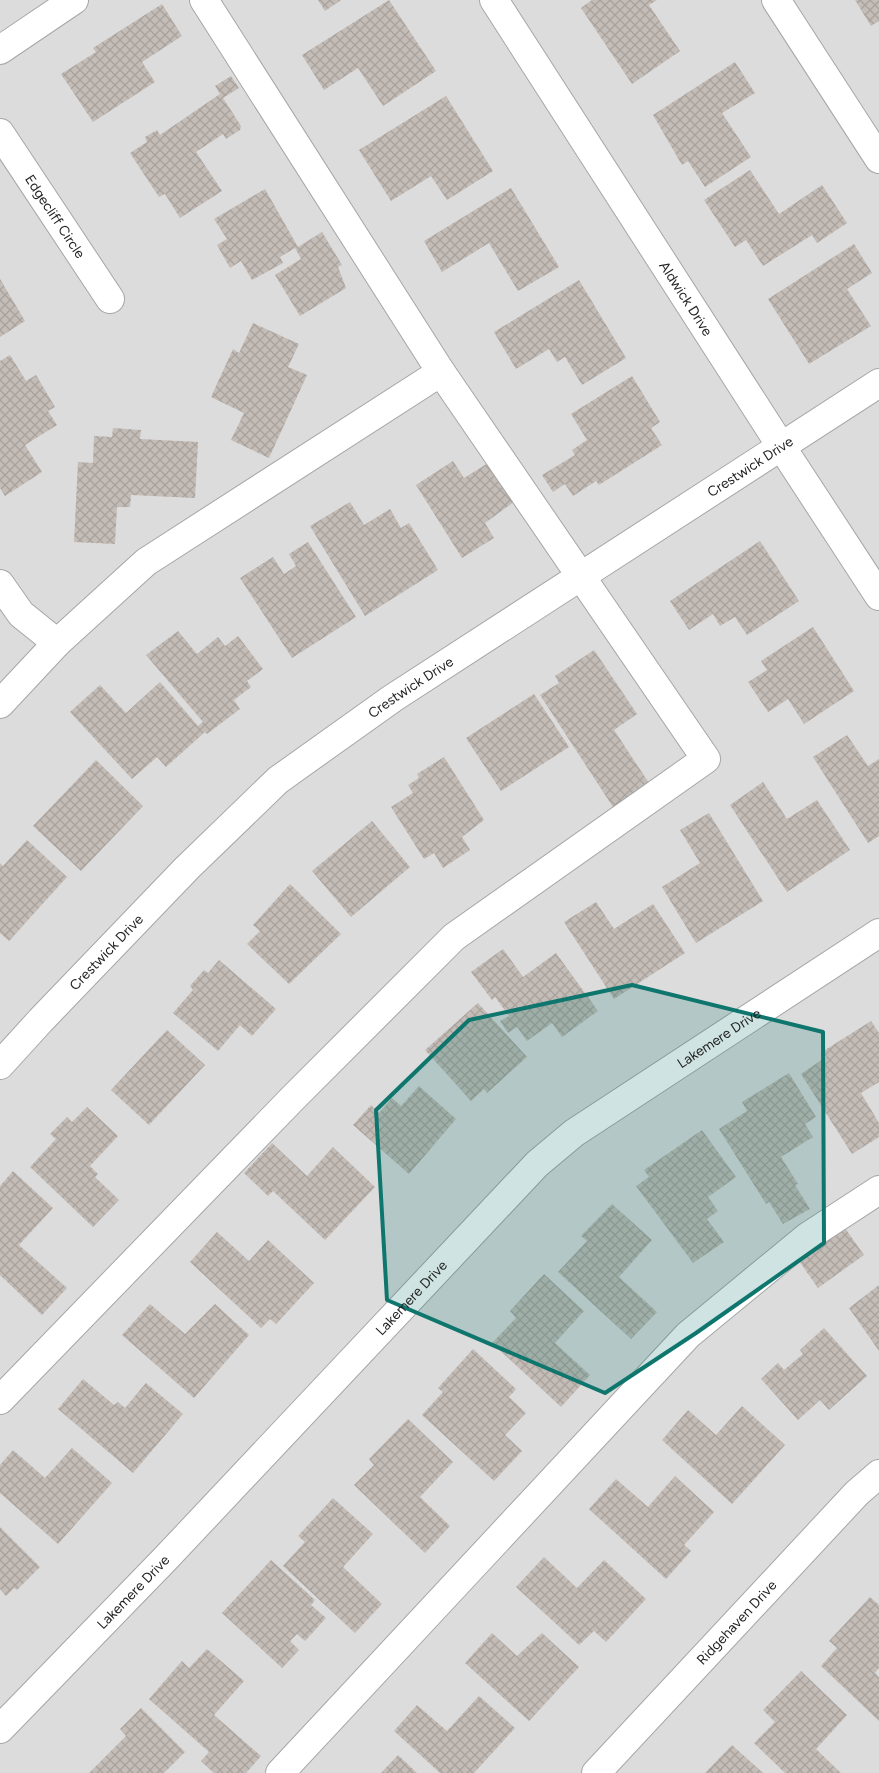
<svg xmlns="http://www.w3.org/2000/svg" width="879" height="1773" font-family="Figtree,sans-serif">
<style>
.residential{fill:#dddcdc}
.building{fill:url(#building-cross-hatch)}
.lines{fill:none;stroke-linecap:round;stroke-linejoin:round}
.minor-casing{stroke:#a6a6a6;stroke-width:30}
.minor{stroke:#fff;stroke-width:28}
.marked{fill:#0f766e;fill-opacity:0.2;stroke:#0f766e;stroke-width:4;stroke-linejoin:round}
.labels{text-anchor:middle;stroke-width:5;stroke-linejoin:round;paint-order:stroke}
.street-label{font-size:14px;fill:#1f1f1f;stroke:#fff}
</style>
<defs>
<pattern id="building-cross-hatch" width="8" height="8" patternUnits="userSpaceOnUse" patternTransform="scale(1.25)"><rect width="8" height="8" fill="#c4bcb6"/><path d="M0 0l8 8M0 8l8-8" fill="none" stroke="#a8a19c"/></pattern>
</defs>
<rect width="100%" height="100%" fill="#f0ede6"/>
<!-- residential -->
<path class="residential" d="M0 0H879V1773H0Z"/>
<!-- building -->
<path class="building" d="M318 0H341L325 11Z
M389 0 436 71 383 106 358 68 324 90 302 55Z
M592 0H657L649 5 680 51 632 84 581 8Z
M855 0H879V21L871 26Z
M162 4 182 36 142 62 155 82 93 122 61 74 96 52 93 48Z
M735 62 755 93 722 113 751 157 705 187 688 161 682 165 653 115Z
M231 76 239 88 223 98 241 126 240 130 226 139 223 134 196 152 222 191 180 218 165 194 159 197 130 153 147 142 145 137 157 130 160 135 220 94 215 86Z
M446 96 493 171 447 200 431 176 391 201 359 150Z
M750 170 779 214 822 185 847 223 817 243 812 235 763 266 746 240 735 247 704 200Z
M511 188 559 267 518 291 489 243 442 272 424 241Z
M265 189 298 247 322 232 342 265 338 267 346 288 300 316 275 275 301 259 295 248 280 257 283 263 252 280 241 261 230 268 217 245 227 239 214 219Z
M854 244 872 273 847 289 871 326 809 364 768 299Z
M0 279 25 321 0 337Z
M579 280 626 358 582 385 565 357 557 362 549 349 516 369 494 332Z
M253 323 299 344 288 367 307 375 269 458 231 440 244 413 211 397 233 349 239 353Z
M10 355 26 381 36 375 55 407 48 411 57 425 25 445 42 472 5 496 0 488V361Z
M632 376 660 422 651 428 662 445 599 485 596 481 573 496 565 484 553 492 542 475 575 455 572 450 587 440 571 414Z
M113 428 141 430 140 439 198 442 195 498 131 495 130 507H117L115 544 74 542 78 462 93 463 94 436 112 437Z
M493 460 518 499 485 523 494 538 462 558 416 485 453 461 464 478Z
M350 502 364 525 390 509 401 528 409 523 438 570 365 616 310 526Z
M760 541 799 601 747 635 735 617 720 626 713 614 689 630 670 601Z
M308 542 356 617 292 658 240 578 273 557 284 574 296 566 289 554Z
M813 627 854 691 804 724 788 699 768 712 748 682 767 670 761 661Z
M178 631 197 654 218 637 225 646 238 636 263 669 247 681 251 687 234 700 240 709 207 734 205 732 166 767 157 757 132 779 70 712 100 685 126 713 160 682 198 726 203 722 146 655Z
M594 650 637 714 614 730 649 783 613 807 540 695 559 683 555 676Z
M534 694 569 747 501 791 466 738Z
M847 735 868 766 879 759V836L868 843 813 757Z
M444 757 484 820 462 837 470 850 443 868 434 853 424 859 391 807 413 793 408 785 419 778 417 774Z
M96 760 143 806 81 871 33 826Z
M763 782 787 819 817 800 850 850 787 892 730 805Z
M709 813 763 901 696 943 662 887 700 863 680 830Z
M372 821 410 867 351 917 312 871Z
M27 840 67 877 9 941 0 933V863L3 866Z
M290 884 341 934 289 984 247 944 260 931 253 925Z
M596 902 614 929 653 904 685 953 614 999 564 922Z
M503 949 523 977 556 953 598 1011 562 1037 552 1023 527 1041 517 1027 508 1033 500 1021 509 1016 495 997 492 1000 471 972Z
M219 960 276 1009 252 1036 240 1025 218 1051 173 1013 193 990 190 986 204 970 208 973Z
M478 1003 527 1057 487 1093 484 1089 471 1101 425 1050Z
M871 1021 879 1033V1082L861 1093 879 1123V1137L852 1154 801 1074 826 1057 822 1052Z
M167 1030 205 1065 149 1125 111 1090Z
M789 1073 816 1117 805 1124 813 1137 781 1157 798 1184 795 1185 810 1209 783 1224 769 1202 766 1204 719 1129 747 1111 742 1102Z
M419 1086 456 1119 409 1174 353 1125 371 1105 379 1113 392 1098 401 1106Z
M87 1107 118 1136 90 1166 98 1174 95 1177 119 1200 93 1227 30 1167 56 1139 50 1134 67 1117 72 1122Z
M702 1130 736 1177 708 1197 718 1211 707 1219 724 1242 693 1263 636 1186 649 1177 644 1170Z
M272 1143 307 1176 333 1147 375 1187 325 1240 273 1191 268 1196 244 1173Z
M13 1171 53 1208 19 1245 67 1288 42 1315 0 1275V1186Z
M612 1204 652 1240 619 1277 657 1312 631 1339 558 1272 587 1241 581 1236Z
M845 1228 864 1255 818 1288 799 1261Z
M217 1232 249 1261 268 1240 314 1283 276 1324 270 1319 261 1328 190 1262Z
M544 1274 584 1311 555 1343 590 1375 561 1407 492 1343 516 1318 510 1311Z
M879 1285V1351L849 1308Z
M150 1304 185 1334 215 1304 249 1335 194 1398 122 1335Z
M824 1328 867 1376 829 1410 820 1400 798 1420 761 1379 778 1363 784 1370 803 1354 800 1350Z
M473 1349 516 1389 509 1397 526 1413 505 1435 522 1451 494 1481 422 1415 443 1392 438 1388Z
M83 1379 114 1405 118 1402 125 1408 146 1383 183 1414 133 1473 58 1409Z
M742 1406 785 1445 732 1504 662 1440 688 1410 716 1435Z
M408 1419 453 1462 420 1497 450 1526 425 1553 354 1485 374 1465 369 1459Z
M72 1448 112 1483 58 1544 0 1493V1465L13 1450 45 1478Z
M675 1476 714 1512 684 1545 691 1551 666 1579 589 1509 616 1479 648 1507Z
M333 1498 373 1534 343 1567 382 1604 355 1633 283 1566 305 1542 298 1536Z
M0 1527 40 1567 17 1590 14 1588 6 1596 0 1589Z
M544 1557 577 1588 604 1560 646 1599 606 1642 594 1631 579 1645 516 1587Z
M271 1560 315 1600 311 1605 326 1618 305 1641 297 1634 290 1641 299 1650 282 1668 222 1613Z
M870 1597 879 1605V1668L875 1673 879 1677V1721L821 1666 837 1648 829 1641Z
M492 1633 517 1656 542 1633 579 1667 529 1721 465 1663Z
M207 1649 244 1681 214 1715 261 1756 246 1773H214L201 1761 209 1752 149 1699 182 1661 189 1668Z
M801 1671 847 1715 816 1749 841 1773H785L754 1743 775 1722 763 1710Z
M479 1696 515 1728 474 1773H440L394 1731 417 1705 447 1731Z
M141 1708 185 1752 164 1773H89L126 1736 120 1729Z
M732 1745 763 1773H705Z
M398 1755 417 1773H381Z"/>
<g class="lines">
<!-- minor casing -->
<g class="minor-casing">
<g id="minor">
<path d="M204 0 441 372"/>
<path id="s1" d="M494 0 781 446 879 596"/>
<path d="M776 0 879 159"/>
<path d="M0 50 74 0"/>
<path id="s2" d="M0 133 110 299"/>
<path d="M0 584 21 614 57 643"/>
<path d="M0 704 57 643 146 562 441 372 706 759 454 937 293 1098 0 1400"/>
<path id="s3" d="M0 1065 41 1020 187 868 278 780 393 698 879 383"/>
<path id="s4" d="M0 1729 166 1558 537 1164 574 1133 879 933"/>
<path d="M280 1773 688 1335 807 1237 879 1190"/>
<path id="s5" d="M596 1773 857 1493 879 1474"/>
</g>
</g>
<!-- minor -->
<use href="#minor" class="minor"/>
</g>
<!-- marked area -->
<path class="marked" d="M632 985 823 1032 824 1243 696 1333 605 1393 387 1300 376 1110 469 1020Z"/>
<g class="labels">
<!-- street labels -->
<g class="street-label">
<text dy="5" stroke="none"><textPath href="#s2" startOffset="100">Edgecliff Circle</textPath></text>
<text dy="5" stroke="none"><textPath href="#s1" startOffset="355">Aldwick Drive</textPath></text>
<text dy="5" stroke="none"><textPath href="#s3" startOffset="965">Crestwick Drive</textPath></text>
<text dy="5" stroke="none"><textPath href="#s3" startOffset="560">Crestwick Drive</textPath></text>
<text dy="5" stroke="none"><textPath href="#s3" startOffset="155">Crestwick Drive</textPath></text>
<text dy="5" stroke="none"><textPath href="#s4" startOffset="1001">Lakemere Drive</textPath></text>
<text dy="5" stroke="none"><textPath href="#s4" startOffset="596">Lakemere Drive</textPath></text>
<text dy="5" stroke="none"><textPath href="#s4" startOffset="191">Lakemere Drive</textPath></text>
<text dy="5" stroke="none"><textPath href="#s5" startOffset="206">Ridgehaven Drive</textPath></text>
</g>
</g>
</svg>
